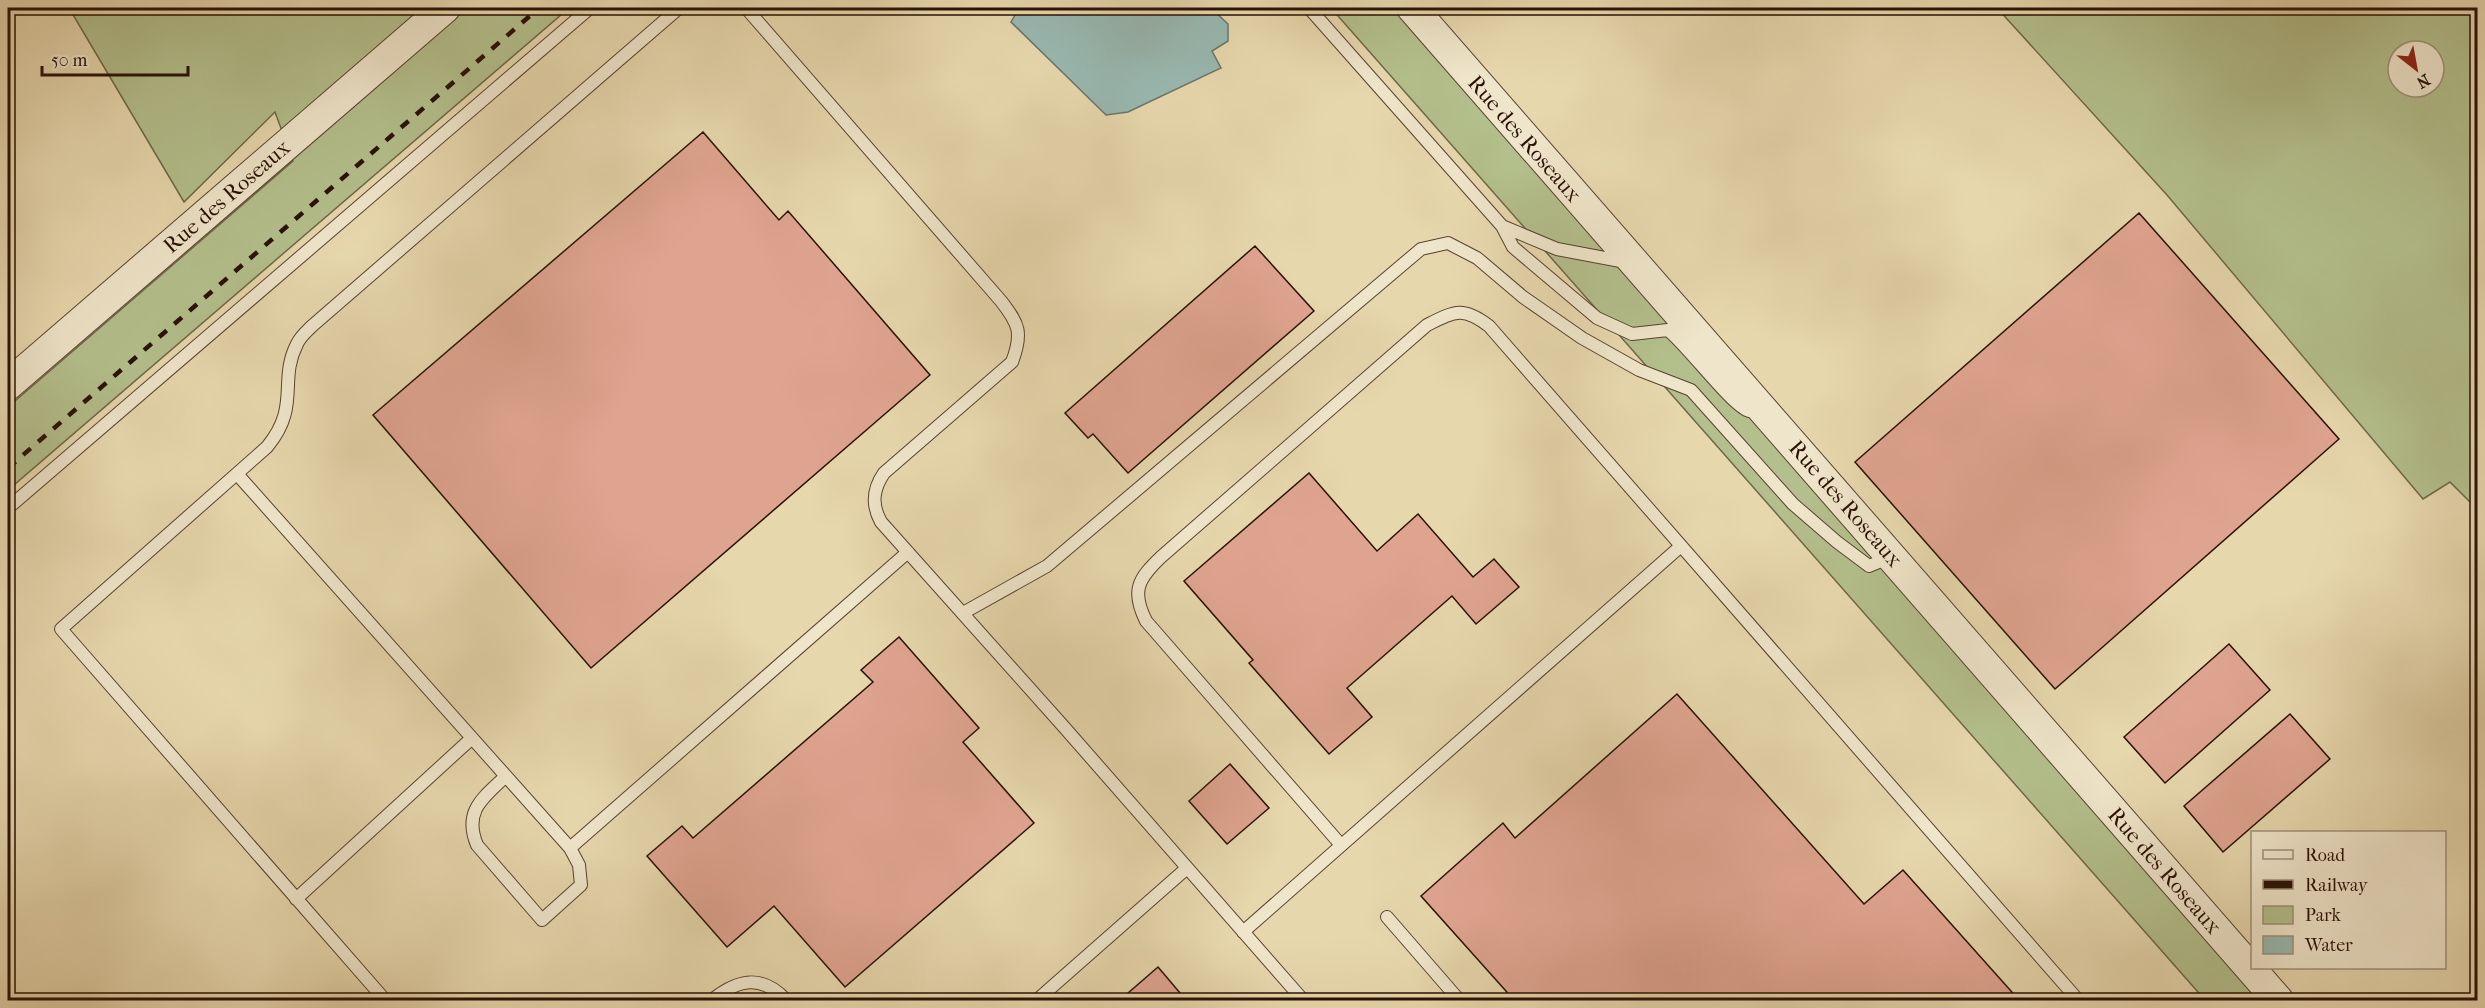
<svg xmlns="http://www.w3.org/2000/svg" width="2485" height="1008" font-family="'IM FELL French Canon',serif">
<style>
.green{fill:#b3bf8c;stroke:#6e6848;stroke-width:1.5;fill-rule:evenodd}
.water{fill:#98b8b1;stroke:#6c756c;stroke-width:1.5}
.building{fill:#dfa490;stroke:#291105;stroke-width:1.5}
.lines{fill:none;stroke-linecap:round;stroke-linejoin:round}
.service-casing{stroke:#58422f;stroke-width:14}
.tertiary-casing{stroke:#58422f;stroke-width:32}
.service{stroke:#efe5ca;stroke-width:12}
.tertiary{stroke:#efe5ca;stroke-width:30}
.rail{stroke:#291105;stroke-width:4.5;stroke-dasharray:10 10;stroke-linecap:butt}
.labels{text-anchor:middle;stroke-width:6;stroke-linejoin:round;paint-order:stroke}
.street-label{font-size:22px;fill:#291105;stroke:#efe5ca}
</style>
<rect width="100%" height="100%" fill="#e7d7ad"/>
<filter id="stains"><feTurbulence type="fractalNoise" baseFrequency=".00333" numOctaves="4"/><feColorMatrix values="0 0 0 0 .2 0 0 0 0 .09 0 0 0 0 .02 0 0 0 .5 -.17"/></filter>
<radialGradient id="worn" r=".72"><stop offset=".6" stop-color="#630" stop-opacity="0"/><stop offset="1" stop-color="#630" stop-opacity=".3"/></radialGradient>
<!-- green -->
<path class="green" d="M69 8H569L8 490V407L293 161 275 112 184 202Z
M1331 8H1412L2278 1000H2205Z
M1997 8H2477V509L2450 482 2423 499 2167 195ZM2398 51H2434V87H2398Z"/>
<!-- water -->
<path class="water" d="M1019 8H1211L1228 24V41L1212 51 1221 68 1128 112 1106 115 1011 22Z"/>
<!-- building -->
<path class="building" d="M703 132 779 220 788 211 930 375 591 668 373 415Z
M2139 213 2339 439 2055 689 1855 462Z
M1255 246 1314 311 1128 473 1093 434 1088 438 1065 413Z
M1309 473 1377 551 1418 514 1473 577 1494 559 1519 587 1476 624 1452 596 1347 688 1372 717 1329 754 1249 663 1253 660 1184 581Z
M899 637 979 728 963 742 1034 823 845 987 774 906 727 947 647 856 682 826 693 838 873 682 861 670Z
M2229 644 2270 690 2165 783 2124 737Z
M1677 694 1864 904 1903 870 2019 1000H1514L1421 896 1503 823 1515 838Z
M2290 714 2330 759 2223 852 2184 806Z
M1230 764 1269 808 1227 844 1189 801Z
M1158 967 1186 1000H1120Z"/>
<g class="lines">
<!-- service casing -->
<g class="service-casing">
<path id="service" d="M746 8 1001 301C1019 324 1023 333 1012 362L884 473C873 489 871 504 881 522L1064 727 1303 1000
M1309 8 1502 226 1557 249 1626 262
M1502 226 1513 247 1597 318 1632 334 1668 330C1688 346 1733 407 1749 411
M237 474 570 848 579 865 581 885 542 920 477 845C463 811 483 798 506 776
M8 508 590 8
M963 613 1047 566 1421 249 1448 243 1477 258 1523 297 1582 338 1639 370 1691 390 1793 504 1837 542 1869 566 1891 557
M1341 845 1146 621C1131 591 1138 579 1161 557L1427 325C1455 311 1463 306 1489 326L2078 1000
M570 848 908 552
M296 899 472 738
M1387 917 1459 1000
M1243 932 1681 546
M385 1000 61 629 267 447C301 406 278 381 297 344 300 337 307 331 312 326L679 8
M712 1000C738 979 762 974 786 1000
M1037 1000 1187 868"/>
</g>
<!-- tertiary casing -->
<g class="tertiary-casing">
<path id="tertiary" d="M1412 8 2278 1000
M8 385 445 8"/>
</g>
<!-- service -->
<use href="#service" class="service"/>
<!-- tertiary -->
<use href="#tertiary" class="tertiary"/>
<!-- rail -->
<path class="rail" d="M8 468 539 8"/>
</g>
<g class="labels">
<!-- street labels -->
<g class="street-label">
<text transform="translate(1525 138) rotate(49)" y="8">Rue des Roseaux</text>
<text transform="translate(226 196) rotate(-41)" y="8">Rue des Roseaux</text>
<text transform="translate(1846 503) rotate(49)" y="8">Rue des Roseaux</text>
<text transform="translate(2165 870) rotate(49)" y="8">Rue des Roseaux</text>
</g>
</g>
<!-- margin -->
<rect width="2485" height="1008" fill="none" stroke="#e7d7ad" stroke-width="30"/>
<rect x="9" y="9" width="2467" height="990" fill="none" stroke="#291105" stroke-width="3"/>
<rect x="15" y="15" width="2455" height="978" fill="none" stroke="#291105" stroke-width="1.5"/>
<!-- legend -->
<rect x="2251" y="831" width="195" height="138" fill="#efe5ca" stroke="#a0907b" stroke-width="1.5"/>
<rect x="2263" y="850" width="30" height="9" fill="#efe5ca" stroke="#a0907b" stroke-width="1.5"/>
<text x="2305" y="861" font-size="18" fill="#291105">Road</text>
<rect x="2263" y="880" width="30" height="9" fill="#291105" stroke="#a0907b" stroke-width="1.5"/>
<text x="2305" y="891" font-size="18" fill="#291105">Railway</text>
<rect x="2263" y="906" width="30" height="18" fill="#b3bf8c" stroke="#a0907b" stroke-width="1.5"/>
<text x="2305" y="921" font-size="18" fill="#291105">Park</text>
<rect x="2263" y="936" width="30" height="18" fill="#98b8b1" stroke="#a0907b" stroke-width="1.5"/>
<text x="2305" y="951" font-size="18" fill="#291105">Water</text>
<!-- north arrow -->
<g transform="translate(2416 69) rotate(149)"><circle r="28" fill="#efe5ca" stroke="#a0907b" stroke-width="1.5"/>
<path d="M0-4.5L10 22L0 15L-10 22Z" fill="#8f2418"/>
<text y="-9" font-size="16" font-weight="bold" text-anchor="middle" fill="#291105">N</text>
</g>
<!-- scale -->
<path d="M42 66v9h146v-9" fill="none" stroke="#291105" stroke-width="3"/>
<text x="51" y="66" font-size="18" fill="#291105" stroke="#efe5ca" stroke-width="4.5" paint-order="stroke">50 m</text>
<rect width="100%" height="100%" filter="url(#stains)"/>
<rect width="100%" height="100%" fill="url(#worn)"/>
</svg>
